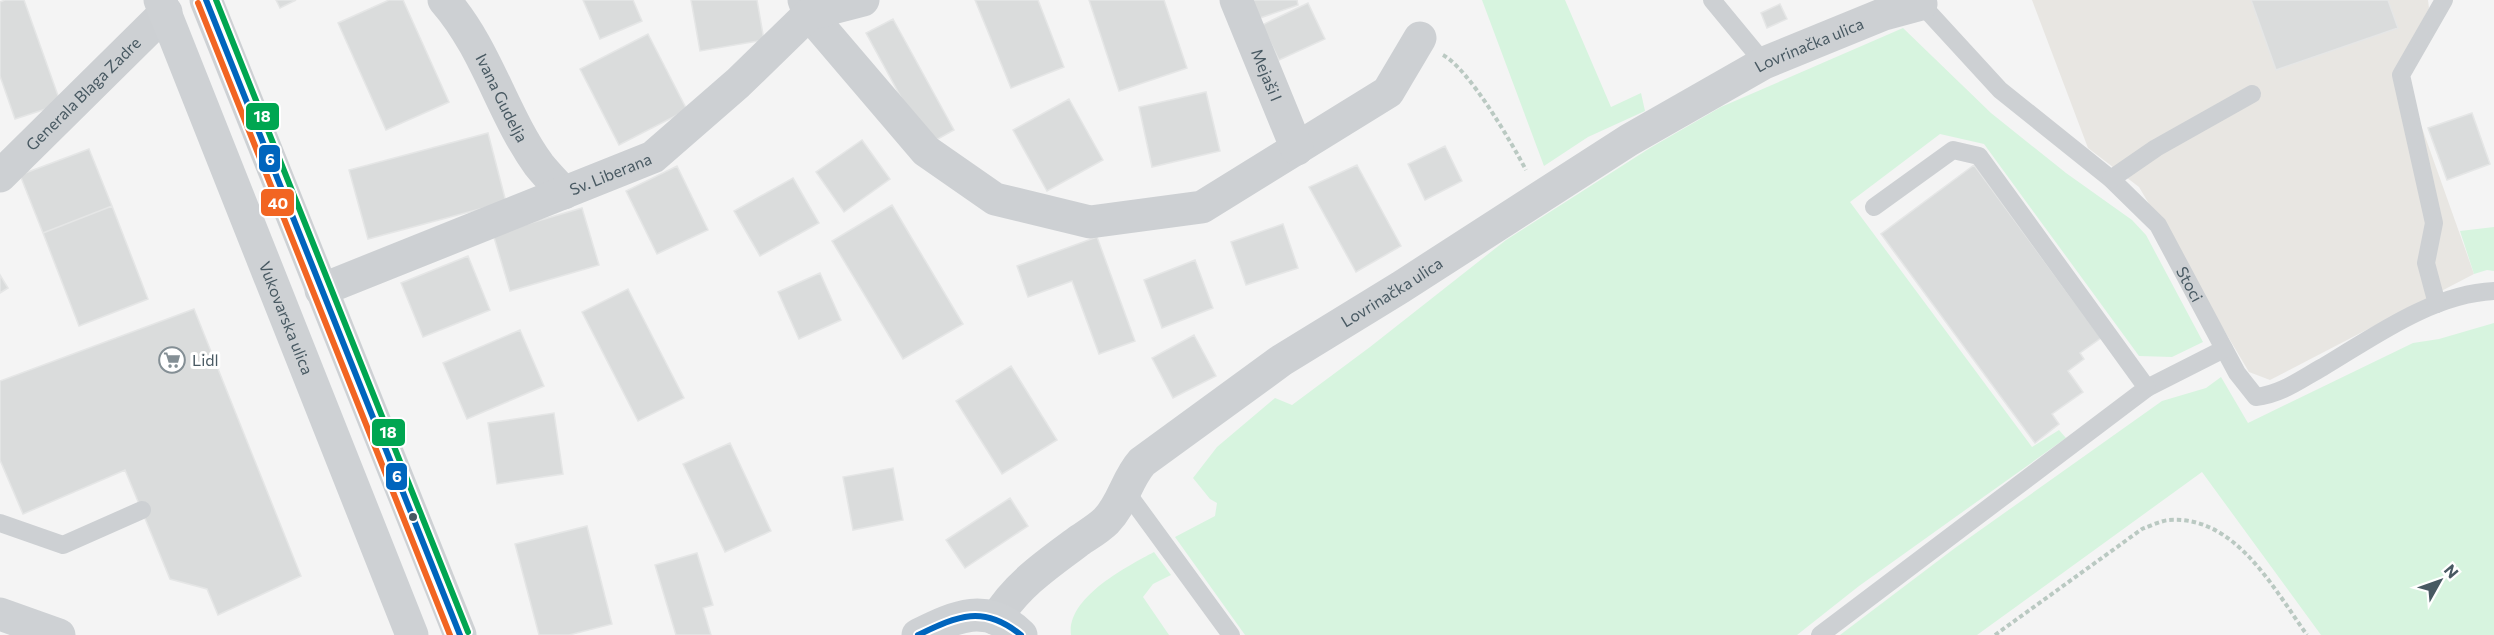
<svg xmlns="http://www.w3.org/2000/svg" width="2494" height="635" font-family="Commissioner,sans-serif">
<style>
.commercial{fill:#e8e6e2}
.green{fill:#d7f4df}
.building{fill:#dadcdc;stroke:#e5e6e6;stroke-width:1.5}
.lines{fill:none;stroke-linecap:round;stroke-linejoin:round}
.path{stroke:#bac9c2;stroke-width:4;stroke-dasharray:4.5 3;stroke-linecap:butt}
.lane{stroke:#cdd0d3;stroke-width:18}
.street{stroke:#cdd0d3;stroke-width:33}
.secondary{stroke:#ced1d4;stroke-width:33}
.bus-1-casing{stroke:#fff;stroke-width:10}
.bus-2-casing{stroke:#fff;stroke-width:10}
.bus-3-casing{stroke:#fff;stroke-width:10}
.bus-1{stroke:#0065bd;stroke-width:6}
.bus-2{stroke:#f26522;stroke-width:6}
.bus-3{stroke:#00a651;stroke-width:6}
.bus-dot{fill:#485962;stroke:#fff;stroke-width:2}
.labels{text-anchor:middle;stroke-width:6;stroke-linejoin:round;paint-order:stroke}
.street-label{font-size:16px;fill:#485962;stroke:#fff}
.poi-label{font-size:16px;fill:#485962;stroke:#fff;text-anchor:start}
.line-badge{stroke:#fff;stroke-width:2}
.badge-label{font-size:16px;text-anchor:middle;font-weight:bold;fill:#fff}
</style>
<rect width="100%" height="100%" fill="#f4f4f4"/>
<!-- commercial -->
<path class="commercial" d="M2032 0H2428L2429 8 2400 66 2474 274 2270 380 2249 372 2139 187 2088 148Z"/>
<!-- green -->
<path class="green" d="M1482 0H1565L1611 107 1641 93 1645 111 1588 137 1544 166Z
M1903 28 1991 113 2066 173 2132 220 2146 235 2203 342 2172 357 2139 356 1984 144 1940 134 1850 202 2032 447 2059 430 2066 438 1859 586 1797 635H1245L1175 537 1215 516 1217 503 1210 499 1193 478 1217 447 1275 398 1292 405 1370 347 1506 240 1650 148 1721 107Z
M2494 227V271L2487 270 2474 274 2460 231Z
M2494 323V635H2321L2202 472 1977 635H1840L1955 548 2162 401 2206 388 2221 377 2248 423 2413 343 2439 339Z
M1154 552 1171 575 1153 584 1143 597 1169 635H1071C1066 598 1126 567 1154 552Z"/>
<!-- building -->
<path class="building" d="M5 0H24L61 104 15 119 0 76V2Z
M276 0H296L280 8Z
M389 0H403L449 102 386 130 338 23Z
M583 0H633L642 21 600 39Z
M691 0H757L764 40 700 51Z
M975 0H1038L1064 67 1011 88Z
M1089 0H1164L1187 68 1119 91Z
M1240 0H1297L1298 5 1248 22Z
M2251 0H2388L2398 28 2276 70Z
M1308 3 1325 39 1279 60 1262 25Z
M1780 4 1787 19 1767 28 1761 13Z
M893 19 954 130 927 145 866 33Z
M648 34 687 110 619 145 580 69Z
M1206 92 1220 151 1152 167 1139 107Z
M1069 99 1103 160 1047 191 1013 130Z
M2472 113 2490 164 2447 180 2428 128Z
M488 133 506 202 368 239 349 170Z
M862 140 890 179 844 212 816 172Z
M1445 146 1462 181 1425 200 1408 164Z
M89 149 112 206 43 233 20 175Z
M1357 165 1401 246 1356 272 1309 187Z
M1974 165 2101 338 2080 353 2084 359 2068 371 2083 392 2052 414 2059 424 2035 443 1881 234Z
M677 166 708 230 657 254 626 191Z
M793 178 819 223 760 256 734 211Z
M892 205 963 324 903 359 832 241Z
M112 206 148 299 79 326 43 233Z
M582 208 599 265 510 291 493 234Z
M1283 224 1298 268 1246 285 1231 242Z
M1097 237 1135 341 1099 354 1072 281 1028 297 1017 266Z
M468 256 490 310 423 337 401 283Z
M1195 260 1213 308 1162 328 1144 280Z
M820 273 841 320 799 339 778 292Z
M0 275 8 288 0 293Z
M628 289 684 398 638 421 582 312Z
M194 309 301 576 218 615 207 589 170 579 125 470 23 514 0 460V381Z
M520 330 544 386 467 419 443 363Z
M1194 335 1216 376 1173 398 1152 358Z
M1011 366 1057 440 1002 474 956 401Z
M554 413 563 474 497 484 488 423Z
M730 443 771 531 725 552 683 464Z
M893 468 903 520 853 530 843 477Z
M1010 498 1028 526 965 568 946 540Z
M587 526 612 624 569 635H539L515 544Z
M697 553 713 605 703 608 711 635H676L655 565Z"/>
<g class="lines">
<!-- path -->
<path class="path" d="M1443 55C1470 70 1511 142 1526 170
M1995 635 2142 529C2150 526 2160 521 2169 520 2235 515 2274 589 2307 635"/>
<!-- lane -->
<g class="lane">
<path d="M1712 0 1764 63"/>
<path id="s1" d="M1920 0 1921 4 2000 90 2111 179 2158 225 2237 373 2256 397C2282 394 2301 379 2323 367 2375 336 2432 294 2494 291"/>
<path d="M2111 179 2156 148 2252 94"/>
<path d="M2437 304 2426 263 2434 223 2401 75 2444 0"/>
<path d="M2147 388 2224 349"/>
<path d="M1125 490 1231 635"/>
<path d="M0 523 63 545 142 510"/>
<path d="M1820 635 2147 388 1979 156 1953 150 1874 207"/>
</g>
<!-- street -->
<g class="street">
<path id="s2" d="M444 0C487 49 502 114 539 165 547 175 556 184 564 193"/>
<path d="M804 0 809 14 926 151 995 199 1090 222 1202 207 1388 92 1420 38"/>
<path id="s3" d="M1236 0 1297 149"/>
<path id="s4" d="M0 176 166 12"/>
<path id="s5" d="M321 290 653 157 738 83 809 14 863 0"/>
<path id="s6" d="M996 619C1016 585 1049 563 1080 540 1089 534 1099 528 1106 521 1123 504 1126 480 1142 462L1282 360 1401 287 1629 140 1764 63 1884 14 1921 4"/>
</g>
<!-- secondary -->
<g class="secondary">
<path id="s7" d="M160 0 412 635"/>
<path d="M206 0 460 635"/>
<path d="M0 614 59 635"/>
<path d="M918 635C955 617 986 601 1021 635"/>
</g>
<!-- bus-1 casing -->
<g class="bus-1-casing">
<path id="bus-1" d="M206 0 460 635
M918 635C958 616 983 604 1021 635"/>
</g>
<!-- bus-2 casing -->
<g class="bus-2-casing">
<path id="bus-2" d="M198 3 450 635"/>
</g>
<!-- bus-3 casing -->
<g class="bus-3-casing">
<path id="bus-3" d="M216 0 468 632"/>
</g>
<!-- bus-1 -->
<use href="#bus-1" class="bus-1"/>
<!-- bus-2 -->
<use href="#bus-2" class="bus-2"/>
<!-- bus-3 -->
<use href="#bus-3" class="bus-3"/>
</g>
<!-- icons -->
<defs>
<g id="supermarket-ring" transform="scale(1.35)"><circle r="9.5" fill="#fff" stroke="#848f95" stroke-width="1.5"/><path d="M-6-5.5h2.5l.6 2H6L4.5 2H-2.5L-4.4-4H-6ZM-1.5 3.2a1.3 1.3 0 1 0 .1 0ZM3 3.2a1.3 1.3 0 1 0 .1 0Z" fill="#848f95"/></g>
</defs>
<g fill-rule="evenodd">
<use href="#supermarket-ring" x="172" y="360"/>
</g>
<!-- markers -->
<circle class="bus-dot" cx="413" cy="517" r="5"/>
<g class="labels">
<!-- street labels -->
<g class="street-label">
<text dy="6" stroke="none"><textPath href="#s6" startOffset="1006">Lovrinačka ulica</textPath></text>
<text dy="6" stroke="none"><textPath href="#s3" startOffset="81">Mejaši I</textPath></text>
<text dy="6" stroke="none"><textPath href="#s4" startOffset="117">Generala Blaga Zadre</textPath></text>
<text dy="6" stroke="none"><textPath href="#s2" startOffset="114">Ivana Gudelja</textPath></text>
<text dy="6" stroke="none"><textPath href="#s5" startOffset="312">Sv. Liberana</textPath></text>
<text dy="6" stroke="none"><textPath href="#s1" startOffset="396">Stoci</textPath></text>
<text dy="6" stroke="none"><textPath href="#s6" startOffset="520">Lovrinačka ulica</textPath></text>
<text dy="6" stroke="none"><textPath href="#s7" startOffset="342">Vukovarska ulica</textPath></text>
</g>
<!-- poi labels -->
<g class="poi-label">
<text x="192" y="366">Lidl</text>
</g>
</g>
<g class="line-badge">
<rect x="245" y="102" width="35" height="29" rx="6" fill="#00a651"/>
<rect x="258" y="144" width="23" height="29" rx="6" fill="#0065bd"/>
<rect x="260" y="188" width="35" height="29" rx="6" fill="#f26522"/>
<rect x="371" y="418" width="35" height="29" rx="6" fill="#00a651"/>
<rect x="385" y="462" width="23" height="29" rx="6" fill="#0065bd"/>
</g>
<g class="badge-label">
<text x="262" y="122">18</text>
<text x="270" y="165">6</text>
<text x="278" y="209">40</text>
<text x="388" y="438">18</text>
<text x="397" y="482">6</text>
</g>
<!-- north arrow -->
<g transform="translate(2440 581) rotate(50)" stroke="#ffffff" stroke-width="4.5" paint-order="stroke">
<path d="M0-4.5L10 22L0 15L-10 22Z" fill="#485962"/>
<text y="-9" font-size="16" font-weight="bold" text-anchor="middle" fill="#485962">N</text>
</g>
</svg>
